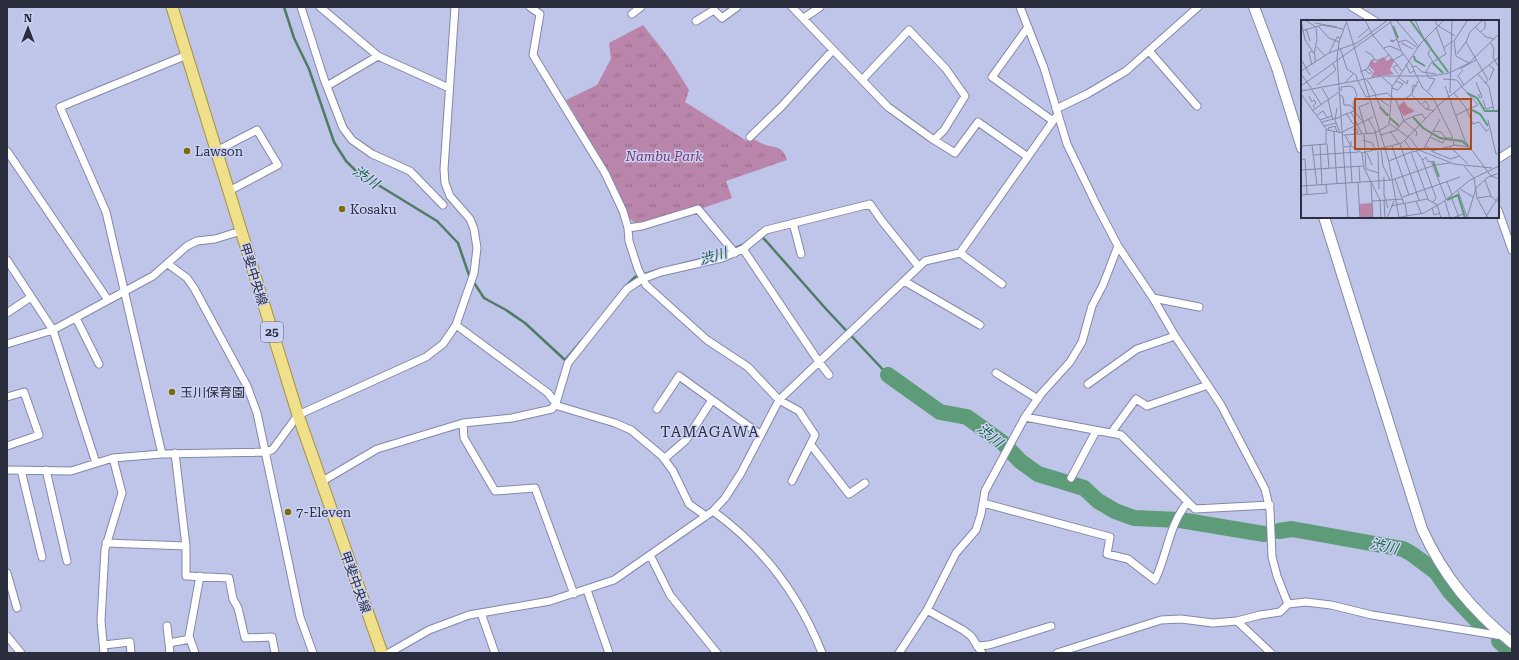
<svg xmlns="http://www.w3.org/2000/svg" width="1519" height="660" font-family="'Roboto Serif','Noto Sans JP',serif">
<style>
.park{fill:url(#park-tufts)}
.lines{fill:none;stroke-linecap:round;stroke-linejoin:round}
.stream{stroke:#4f7b67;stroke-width:2.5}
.river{stroke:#5e9c79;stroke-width:16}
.street-casing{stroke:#8388aa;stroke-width:9}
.secondary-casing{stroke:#8388aa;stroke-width:12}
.primary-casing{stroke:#a6953d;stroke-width:13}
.street{stroke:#fff;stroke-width:7}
.secondary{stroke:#fff;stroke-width:10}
.primary{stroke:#f1e08b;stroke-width:11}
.poi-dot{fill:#7d6b05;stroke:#ccd2f6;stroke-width:1.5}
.labels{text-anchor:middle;stroke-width:3;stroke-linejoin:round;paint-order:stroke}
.shield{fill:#ccd2f6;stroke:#5b5f74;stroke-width:1}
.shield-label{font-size:12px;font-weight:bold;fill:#2b2e3c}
.poi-label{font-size:13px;fill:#2b2e3c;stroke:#ccd2f6;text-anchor:start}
.park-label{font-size:13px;font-style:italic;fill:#773567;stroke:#ccd2f6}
.street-label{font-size:13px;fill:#2b2e3c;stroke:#ccd2f6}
.water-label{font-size:14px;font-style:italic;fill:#19613e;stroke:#ccd2f6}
.quarter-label{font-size:15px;letter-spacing:1px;fill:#2b2e3c;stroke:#ccd2f6}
.inset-river{fill:none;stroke:#5e9c79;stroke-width:2}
.inset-road{fill:none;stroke:#8489a4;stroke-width:1}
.view{fill:#af4c1a;fill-opacity:0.15;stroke:#af4c1a;stroke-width:2}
.inset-edge{fill:none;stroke:#2b2e3c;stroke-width:2}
</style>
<defs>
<pattern id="park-tufts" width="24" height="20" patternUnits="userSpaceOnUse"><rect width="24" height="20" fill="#b985aa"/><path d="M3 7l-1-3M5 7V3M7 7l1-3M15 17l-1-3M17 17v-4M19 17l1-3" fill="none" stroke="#976d8c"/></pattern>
</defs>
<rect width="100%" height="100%" fill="#bfc5e9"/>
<!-- park -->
<path class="park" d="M643 25 669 58 689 90 685 102 747 141 753 139C757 141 761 143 765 145 776 148 783 146 787 160L726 181 732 198 703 208 697 206 642 224 635 223 629 218 600 158 566 100 597 85 611 59 609 43Z"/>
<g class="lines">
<!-- stream -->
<path class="stream" d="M284 7 294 38 309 69 334 142 346 161 357 172 437 221 458 243 469 275 484 298 506 310 525 323 565 360 583 339
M761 237H762L767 242 826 309 888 375
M733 249 745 244
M681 264 727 253
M625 287 635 277 661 269"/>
<!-- river -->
<path class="river" d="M888 375 940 412 967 417 1003 443 1020 461 1038 474 1084 488 1098 501 1115 511 1134 518 1180 520 1264 534
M1279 531 1292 529 1403 549 1412 554 1436 572 1450 592 1483 627
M1499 641 1512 653"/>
<!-- street casing -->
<g class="street-casing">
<path id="street" d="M301 7 324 79 343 128 352 140 372 154 410 171 443 205
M320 7 378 56 449 88
M530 7 540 14 533 55 605 173 623 211 628 228 629 241 638 269 646 285 707 340 748 367 779 400 799 411 815 435 792 481
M792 7 888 107 931 138 955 153 978 122 1028 157
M1020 7 1044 68 1067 144 1098 208 1118 246 1153 298 1175 336 1221 405 1265 489 1270 510 1272 557 1277 576 1288 604
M1352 7 1375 21
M632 14 641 7
M804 18 820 7
M696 21 714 10 722 18 737 7
M1028 27 992 77 1053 121
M1150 52 1197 106
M862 80 909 30 946 69 965 96 944 130 934 140
M327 86 378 56
M1056 109 1087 94 1126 71 1198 7
M750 137 782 106 833 50
M7 151 108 300
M216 151 257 130 278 165 229 191
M1498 159 1512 150
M1498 210 1512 250
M793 223 801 254
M628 228 642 226 698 209 735 253
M743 249 819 362 829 375
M960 253 1002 284
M7 260 53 330 96 463
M168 264 187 278 194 288 247 386 257 413 300 617 313 653
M904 281 980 325
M1153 298 1199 307
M7 313 31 297
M76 318 99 364
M456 325 548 393 558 406 615 423 631 430 662 456 673 471 689 504 706 516
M7 344 53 330 153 276 187 246 197 241 215 239 241 231
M996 373 1038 399
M1088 384 1137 349 1175 336
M7 397 24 392 39 435 7 446
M657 409 679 376 761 435
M1025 417 1121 435 1195 509 1270 505
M463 423 464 438 495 491 535 488 574 594
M1111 433 1136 399 1147 406 1208 385
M811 445 849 494 865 483
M175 453 186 546V576L229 578 233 599 238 608 245 638 272 637 275 653
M162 454 106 212 60 107 187 55
M664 459 686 440 712 400
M7 470 71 471 113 458 162 454 267 452 273 449 298 415 426 357 443 344 456 325 474 273 477 248 474 229 470 219 450 196 445 183 444 169 455 7
M21 470 42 557
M46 470 67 561
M1071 478 1096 431
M321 482 377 449 463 423 512 418 552 409 556 403 568 363 627 289 642 279 661 272 722 258 743 249 766 230 870 204 882 221 919 267
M983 503 1110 537 1107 554 1128 559 1155 580C1167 555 1169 525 1187 503
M713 511C764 548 799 595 822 653
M106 543 186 546
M650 555 670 595 717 653
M7 573 17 608
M587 590 609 653
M927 610 963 630 971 636 982 653
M481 613 495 653
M1237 621 1271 653
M167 626 170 653
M7 636 21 653
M169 643 190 639
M104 645 130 642 131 653
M977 646 989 645 1051 626
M104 653 101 621 105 549 122 493 113 458
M195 653 189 636 200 576
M389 653 429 630 469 615 550 601 614 580 713 511 725 498 741 473 779 400 925 261 960 253 1058 114
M899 653 927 610 956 553 976 530 981 514 985 491 1025 417 1041 394 1070 362 1082 342 1092 306 1103 285 1118 246
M1057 653 1161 620 1181 619 1213 623 1237 621 1260 615 1280 612 1288 604 1306 602 1331 605 1372 615 1503 636"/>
</g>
<!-- secondary casing -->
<g class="secondary-casing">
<path id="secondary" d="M1254 7 1277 68 1302 148
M1324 217 1422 529C1444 577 1471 609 1512 643"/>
</g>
<!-- primary casing -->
<g class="primary-casing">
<path id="primary" d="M172 7 298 415 382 653"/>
</g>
<!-- street -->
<use href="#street" class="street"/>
<!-- secondary -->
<use href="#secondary" class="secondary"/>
<!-- primary -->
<use href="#primary" class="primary"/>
</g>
<!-- markers -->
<g class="poi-dot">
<circle cx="187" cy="151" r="4"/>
<circle cx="342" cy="209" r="4"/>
<circle cx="172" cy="392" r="4"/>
<circle cx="288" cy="512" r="4"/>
</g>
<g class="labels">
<!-- shield labels -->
<rect class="shield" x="261" y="322" width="22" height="20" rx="3"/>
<g class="shield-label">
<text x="272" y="336">25</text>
</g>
<!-- poi labels -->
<g class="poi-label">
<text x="195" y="156">Lawson</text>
<text x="350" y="214">Kosaku</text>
<text x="180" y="397">玉川保育園</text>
<text x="296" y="517">7-Eleven</text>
</g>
<!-- park labels -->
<g class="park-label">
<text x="664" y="161">Nambu Park</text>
</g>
<!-- street labels -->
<g class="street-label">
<text transform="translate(254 274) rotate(73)" y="5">甲斐中央線</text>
<text transform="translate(356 582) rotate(70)" y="5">甲斐中央線</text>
</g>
<!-- water labels -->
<g class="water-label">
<text transform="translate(366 177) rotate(35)" y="5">渋川</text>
<text transform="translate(713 256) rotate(-16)" y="5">渋川</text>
<text transform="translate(990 435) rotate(39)" y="5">渋川</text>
<text transform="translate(1384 546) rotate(12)" y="5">渋川</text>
</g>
<!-- quarter labels -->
<g class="quarter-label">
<text x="710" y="437">TAMAGAWA</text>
</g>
</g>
<!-- overview -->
<g transform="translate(1301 20)">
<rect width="198" height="198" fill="#bfc5e9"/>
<path d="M82 37 86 41 90 38 93 41 89 50 93 54 70 57 73 51 68 46 70 40 74 43ZM103 81 107 87 114 91 103 96 97 87ZM71 183 72 198H59L58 184Z" fill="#b985aa"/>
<path class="inset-river" d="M109 0 147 52M92 6 97 18M113 36 114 40 124 46M132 43 142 53M166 73 176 78 184 91H198M79 87 87 96M171 90 179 94 187 106M112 97 122 108M89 98 98 106M122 108 139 118 151 120M152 120 161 121 167 126M132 141 138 157M146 180 157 175 164 198"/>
<path class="inset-road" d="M0 0 4 20 14 35V42M4 0 15 7 16 19 13 34M45 0 88 142 98 198M64 0 71 14 101 51M89 0 100 31 110 44 121 67 131 76 151 116 153 125M95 0 118 27M114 0 123 19M134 0 136 5 154 16M182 0 169 12 165 22 186 58V62L183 63M166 1 153 21 155 36 168 43M14 3 36 7M45 3 38 22 36 38 47 198M17 6 28 18 38 22M174 7 185 17 193 19M5 9 9 21M0 11 21 5 42 9M180 12 184 8V0M57 18 68 8M124 18 130 28 127 34 132 42M93 21 89 20 91 22 96 19M97 22 105 20 117 28M100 23 112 29M190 23 193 29 192 37 197 46M16 27 24 36M39 28 46 49 55 55 56 60M83 28 89 26 100 31M142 28 152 21M11 31 8 33 11 45M64 31 71 35 74 40M28 33 36 17 39 18M156 34 165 22M0 39 9 55M92 40 103 34M105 44 109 53 113 51M96 45 92 47 97 54M188 45 193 49 188 60M111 47 115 46 121 52 135 54M159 49 175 40M64 50 69 54 71 52 67 48M162 50 157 56 163 65M0 51 28 33 56 23 87 0M59 52 66 49 71 40H81L88 35M125 52 130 43 145 34 135 7M125 52 128 58 134 59 127 71M0 54 11 69M177 54 188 67 193 91M81 57 91 66M97 57 106 64 107 60M142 59 156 60 161 67M66 60 75 75M57 61 65 77 86 73 95 80 103 101 116 112 115 116M175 62 181 77 179 78 177 74M44 63 52 54M16 65 35 50 32 44M0 66 90 2M144 66 164 121 190 156 198 159M21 68 28 80M91 68 97 70 102 64 95 61M11 70 20 84M0 71 81 56H131L148 53 168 43 198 14M40 71V67L49 66 53 68 56 75 52 83 53 91 40 96M111 73 117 61M149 73 151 0M153 73 165 88 172 104 178 102 185 111 188 109M0 74 26 110 42 113M110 74 125 89 133 91M39 75 42 77 43 85H49L52 88M74 75 81 90 88 95M8 76 11 82 13 80 15 83 12 86 14 88M78 79 88 86M27 80 32 100M102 80 111 74 112 65 116 66M182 80 185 89 192 87M120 85 124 81 128 86 126 90M135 87 198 37M36 88 34 100 39 113M52 89 62 102M11 91 38 72M50 92 61 114M45 93 52 104 56 102M155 95 177 85 161 67M15 96 22 91 26 97M67 99 74 110 78 130M19 100 31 96M187 100 195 134H198M21 102 40 97M89 104 108 118M23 106 35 103M52 110 56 109 57 112 52 114M28 111 27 108 34 106 36 112M89 111 98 124M132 111 140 112 145 118H151M33 112 34 133M41 112 72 97M63 114 65 149M66 114 58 87 68 83M42 115 74 113 88 105 91 67 120 23 143 0M44 115 50 126M80 115 96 110 102 101 113 96 121 94 124 99M129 117 142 123 145 117M109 118 117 129M62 120 71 123 75 131M104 121 112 132 118 130 153 144 191 148M19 124 21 165M26 124 28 148M99 124 118 180M11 125 16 165M0 126 25 124V109M50 126 61 133 101 123 135 88M91 126 108 175M125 126 132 132 150 139 158 136M43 127 50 126V121M49 127 51 163M149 127 167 144M80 130 82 146 89 160M122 130 139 99M77 131 78 169M115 131 121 139 135 178 132 182M131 131 154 125 168 127M110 132 127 179M34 133 36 164M61 133 63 148 79 180M66 133 71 145M12 135 58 132M0 140 4 139 6 175M122 140 125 137 127 142 130 141 145 179M88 141 110 132M58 146 59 163M163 146 173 158 176 178 187 198M65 149 78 153M0 150 62 146M83 157V175L87 188M94 159 103 184M184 160 190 176 198 183M146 162 151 175M57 163 59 198M70 163 72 198M0 166 91 160 134 145 149 143M159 169 172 177M157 171 166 197M0 175 26 173 25 165M150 176 158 198M102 177 159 157M176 178 190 176M79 180 80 198M83 180 84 198M71 181 102 179M115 181 120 193M144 181 149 198M104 184 106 196M90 186 126 179 136 185 140 198M131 188 133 195 139 193M86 198 93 181M94 198 123 193 142 182 169 160 198 146M151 198 165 193M166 198 175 168 187 157 198 153M184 198 198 176"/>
<path class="view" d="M54 79H170V129H54Z"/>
<rect width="198" height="198" class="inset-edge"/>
</g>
<!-- border -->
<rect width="1519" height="660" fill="none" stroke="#2b2e3c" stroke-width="16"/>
<!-- north arrow -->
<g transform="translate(28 28)" stroke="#ccd2f6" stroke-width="3" paint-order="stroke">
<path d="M0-3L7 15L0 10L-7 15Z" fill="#2b2e3c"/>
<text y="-6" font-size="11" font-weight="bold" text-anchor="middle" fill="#2b2e3c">N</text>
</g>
</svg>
